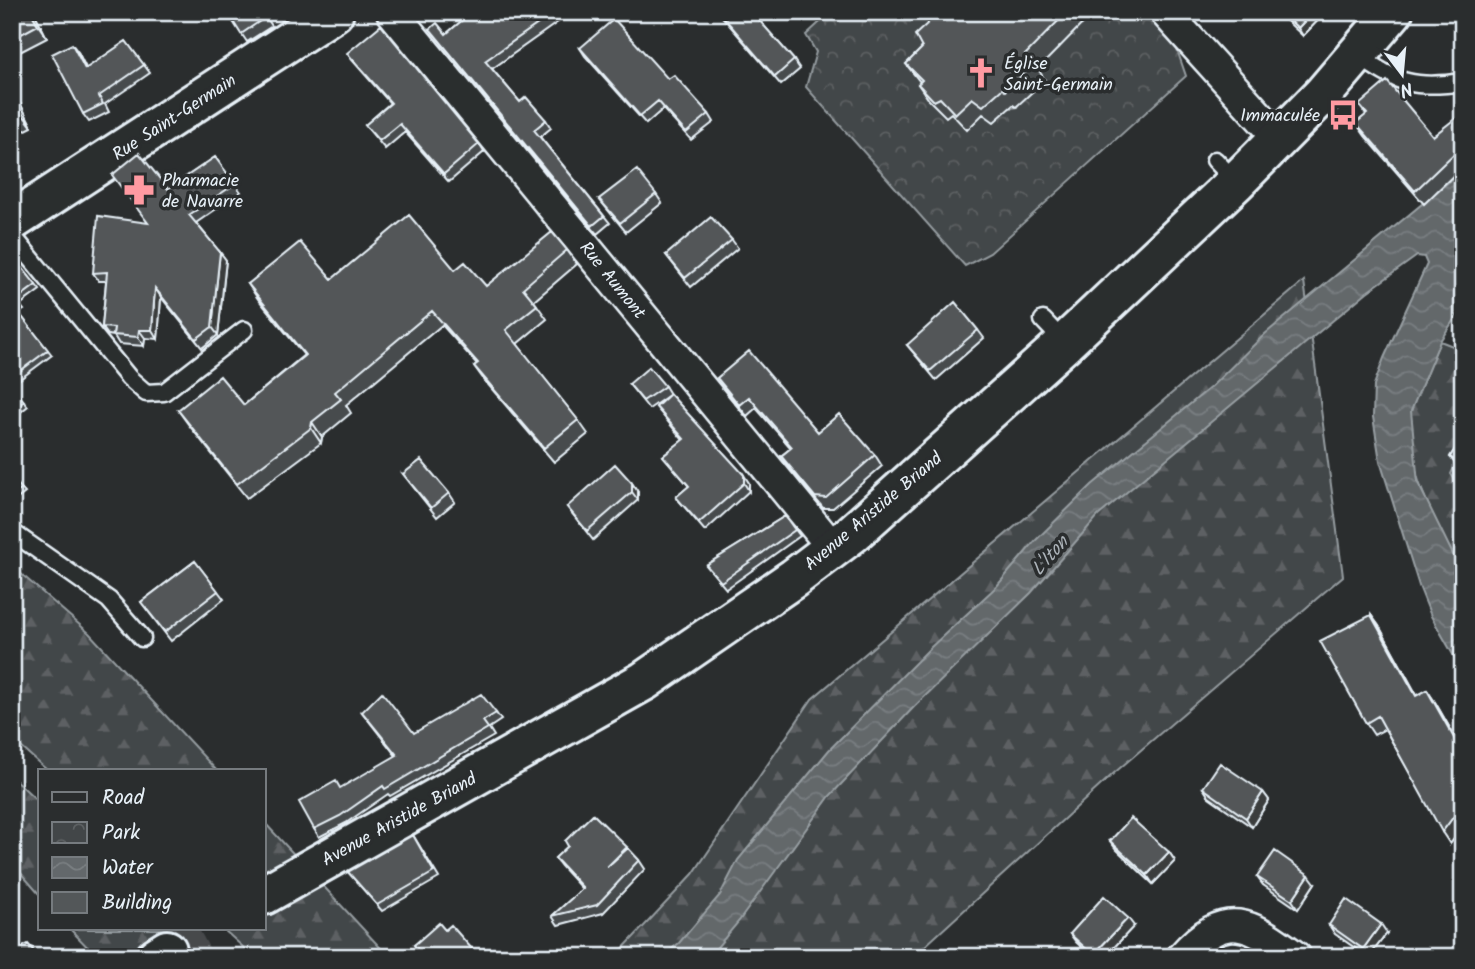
<svg xmlns="http://www.w3.org/2000/svg" width="1475" height="969" font-family="Kalam,sans-serif">
<style>
.forest{fill:url(#forest-firs);stroke:#959ca0;stroke-width:2}
.park{fill:url(#park-crowns);stroke:#959ca0;stroke-width:2}
.water{fill:url(#water-waves);stroke:#989fa3;stroke-width:2}
.lines{fill:none;stroke-linecap:round;stroke-linejoin:round}
.secondary-tunnel{stroke:#464a4c;stroke-width:38;stroke-dasharray:38 19;stroke-linecap:butt}
.lane-casing{stroke:#e8f1f8;stroke-width:21}
.street-casing{stroke:#e8f1f8;stroke-width:35}
.secondary-casing{stroke:#e8f1f8;stroke-width:44}
.lane{stroke:#2a2d2e;stroke-width:16}
.street{stroke:#2a2d2e;stroke-width:30}
.secondary{stroke:#2a2d2e;stroke-width:38}
.wall{fill:#474b4d;stroke:#e8f1f8;stroke-width:2}
.shaded-wall{fill:#3a3d3e;stroke:#e8f1f8;stroke-width:2}
.building{fill:#535759;stroke:#e8f1f8;stroke-width:2}
.labels{text-anchor:middle;stroke-width:7;stroke-linejoin:round;paint-order:stroke}
.poi-label{font-size:18px;fill:#e8f1f8;stroke:#2a2d2e;text-anchor:start}
.street-label{font-size:18px;fill:#e8f1f8;stroke:#2a2d2e}
.water-label{font-size:19px;font-style:italic;fill:#acb3b9;stroke:#2a2d2e}
</style>
<defs>
<pattern id="forest-firs" width="22" height="20" patternUnits="userSpaceOnUse" patternTransform="scale(1.75)"><rect width="22" height="20" fill="#424648"/><path d="M5 1l3.5 6h-7zM16 11l3.5 6h-7z" fill="#5d6163"/></pattern>
<pattern id="park-crowns" width="20" height="18" patternUnits="userSpaceOnUse" patternTransform="scale(1.75)"><rect width="20" height="18" fill="#424648"/><path d="M2 6a3 3 0 1 1 6 0M12 15a3 3 0 1 1 6 0" fill="none" stroke="#5d6163"/></pattern>
<pattern id="water-waves" width="16" height="10" patternUnits="userSpaceOnUse" patternTransform="scale(1.75)"><rect width="16" height="10" fill="#63686b"/><path d="M0 5q4-4 8 0t8 0" fill="none" stroke="#797e81"/></pattern>
</defs>
<rect width="100%" height="100%" fill="#2a2d2e"/>
<filter id="ink" filterUnits="userSpaceOnUse"><feTurbulence type="fractalNoise" baseFrequency=".0143" numOctaves="2"/><feDisplacementMap in="SourceGraphic" scale="14" xChannelSelector="R" yChannelSelector="G"/><feConvolveMatrix kernelMatrix="1 2 1 2 8 2 1 2 1" color-interpolation-filters="sRGB"/></filter>
<g filter="url(#ink)">
<!-- forest -->
<path class="forest" d="M1304 281 1343 576 1113 774 913 957H615L693 874 812 699Z
M1440 341 1463 350V449L1451 474 1463 492V575C1439 526 1402 470 1411 412 1414 388 1431 363 1440 341Z
M12 566 89 633 217 771H48L12 739Z
M12 777 40 803V895L12 863Z
M264 822 389 957H254L223 929H264Z
M70 929H178L207 957H97Z"/>
<!-- park -->
<path class="park" d="M831 12H960L949 112H985L1017 107 1032 66 1059 48 1067 33 1073 35 1070 30 1079 21 1082 25 1085 22 1082 18 1093 12H1164L1186 76 990 253 965 266 806 87 816 52 806 35Z"/>
<!-- water -->
<path class="water" d="M1463 170V306L1440 341 1411 411 1418 483 1463 575V672L1431 616 1419 586 1380 461 1373 417 1374 385 1384 358 1427 264 1424 257 1417 256 1367 292 1098 516 1031 593 914 707 830 796 739 921 709 957H662L679 943 720 895 738 860 829 750 931 647 996 587 1035 541 1092 485 1212 386 1265 334Z"/>
<g class="lines">
<!-- secondary-tunnel -->
<path class="secondary-tunnel" d="M167 950 205 929"/>
<!-- lane casing -->
<g class="lane-casing">
<path id="lane" d="M1358 55C1396 84 1416 89 1463 82
M1215 160 1236 182
M12 235 129 378 146 393 164 392 244 330
M1043 320 1065 343
M12 532 109 600 142 638"/>
</g>
<!-- street casing -->
<g class="street-casing">
<path id="street" d="M392 12 833 548
M1165 12 1279 138
M1182 957C1226 907 1250 923 1296 957"/>
</g>
<!-- secondary casing -->
<g class="secondary-casing">
<path id="secondary" d="M12 221 334 12
M264 895 644 681 794 578 852 534 1065 343 1236 182 1323 94 1393 12
M156 957 167 950"/>
</g>
<!-- lane -->
<use href="#lane" class="lane"/>
<!-- street -->
<use href="#street" class="street"/>
<!-- secondary -->
<use href="#secondary" class="secondary"/>
</g>
<!-- wall -->
<path class="wall" d="M12 12H34L47 38 12 56Z
M227 12H263L272 26 247 42Z
M472 12H562L565 17 492 69 520 102 546 120 551 128 540 137 610 223 597 234 430 29 446 34Z
M718 12H752L794 60 800 69 781 85Z
M932 12H1094L1038 69 1045 80 1016 107 1013 105 994 122 983 114 967 130 951 113 946 117 929 100 918 84 920 82 906 64 922 48 928 23Z
M1277 12H1326L1303 36Z
M126 41 150 73 105 104 109 112 89 122 83 114 78 52 86 69Z
M580 48 668 79 709 114 714 122 691 140 663 109 646 124 585 56Z
M347 53 479 144 484 152 449 182 405 132 385 149 365 125 390 103 352 60Z
M12 87 32 127 12 137Z
M1359 105 1433 136 1463 116V166L1424 204 1365 136 1356 123 1366 115Z
M215 157 241 192 196 223 226 260 218 335 202 348 161 297 158 339 145 338 144 346 119 344 114 336 108 335 102 327 106 281H99L93 273 148 222 168 189Z
M656 194 662 203 626 232 599 199Z
M732 240 738 248 691 287 666 255Z
M567 250 577 264 534 301 547 319 517 344 578 420 588 434 554 462 484 380 474 366 477 364 442 325 346 405 351 413 322 437 321 443 247 498 188 424 178 410 244 405 304 355 258 299 248 284 455 270 486 286Z
M12 255 40 290 20 305 24 310 19 313 52 355 12 385Z
M978 330 984 338 936 380 907 345Z
M717 378 818 432 875 455 882 466 833 508H823L789 467 781 456 791 448 756 408 747 416Z
M629 384 665 386 670 394 749 483V491L705 531 676 497 689 486 663 456 683 440 656 407 669 395 649 409Z
M12 387 28 406 12 419Z
M1463 436V471L1459 469 1450 457Z
M403 474 449 493 455 502 437 517Z
M12 478 25 493 12 503Z
M632 483 638 492V500L593 540 567 507Z
M785 516 800 536 726 589 706 565Z
M195 561 224 599 171 641 141 602Z
M1371 615 1379 626 1417 696 1427 690 1435 702 1463 751V827L1450 844 1385 729 1374 735 1366 723Z
M362 712 414 733 496 713 501 720 489 728 494 736 390 796 388 794 346 823 319 837 314 829 396 756Z
M1203 788 1263 792 1269 800 1252 827 1209 797Z
M593 814 639 860 645 869 603 913 558 925 552 916 582 889 561 866 555 858 568 846Z
M413 835 439 878 382 911 348 872Z
M1110 841 1169 852 1175 861 1153 884 1116 849Z
M1257 877 1315 883 1298 909 1263 885Z
M1329 925 1387 933 1369 957H1368L1335 934Z
M1134 926 1105 957H1092L1076 942 1070 934Z
M445 930 472 949 478 957H410L417 950 414 945Z"/>
<!-- shaded-wall -->
<path class="shaded-wall" d="M31 12H34L47 38 38 25Z
M1313 12H1326L1303 36 1298 28Z
M72 44 78 52 91 78 85 69Z
M12 87 32 127 23 115 12 93Z
M220 252 226 260 218 335 212 327Z
M155 288 161 297 158 339 152 330Z
M139 330 145 338 144 346 138 337Z
M312 422 322 437 321 443 311 428Z
M744 475 749 483V491L744 483Z
M632 483 638 492V500L632 492Z
M1371 615 1379 626 1424 708 1416 696Z
M1427 690 1435 702 1463 751V754Z
M1263 792 1269 800 1252 827 1246 818Z
M1463 804V827L1450 844 1442 832Z
M1169 852 1175 861 1153 884 1147 875Z
M1309 875 1315 883 1298 909 1292 900Z
M1128 918 1134 926 1105 957H1095L1093 955Z
M1381 924 1387 933 1369 957 1363 949Z"/>
<!-- building -->
<path class="building" d="M12 12H31L38 25 12 39Z
M227 12H263L266 17 241 34Z
M472 12H555L485 61 520 102 526 97 546 120 534 130 604 216 592 226 430 29 437 23 446 34Z
M719 12H752L794 60 775 77Z
M932 12H1067L1025 55 1034 64 1005 91 1002 89 983 106 972 98 955 114 940 98 934 101 918 84 922 80 906 64 922 48 915 35 928 23Z
M1280 12H1313L1298 28Z
M614 19 668 79 674 75 709 114 686 133 658 101 640 116 580 48Z
M381 25 479 144 444 174 400 124 379 141 365 125 391 103 347 53Z
M126 41 144 65 99 96 103 104 83 114 52 54 72 44 85 69Z
M1387 81 1433 136 1461 114 1463 116V145L1415 191 1356 123 1367 114 1359 105Z
M12 93 23 115 12 121Z
M139 153 168 189 215 157 235 184 189 215 220 252 212 327 196 339 155 288 152 330H139L138 337 113 335 114 328 102 327 107 272 93 273 98 216 148 223 112 175Z
M637 170 656 194 620 223 599 199Z
M409 215 455 270 465 262 486 286 552 232 567 250 523 288 537 305 506 330 578 420 544 448 474 366 478 363 432 311 335 392 341 399 312 422 311 428 237 484 178 410 220 376 244 405 305 355 248 284 300 242 332 279Z
M711 217 732 240 685 278 666 255Z
M12 255 36 285 16 300 20 305 15 308 48 350 12 377Z
M955 302 978 330 930 371 907 345Z
M749 351 818 432 839 414 875 455 826 498 815 497 781 456 792 447 749 397 739 405 717 378Z
M649 367 665 386 643 401 629 384Z
M12 387 24 401 12 411Z
M670 394 744 475V483L699 523 676 497 689 486 663 456 684 439 656 407Z
M1463 436V465L1450 457Z
M421 460 449 493 431 508 403 474Z
M615 464 632 483V492L587 531 567 507Z
M12 478 22 489 12 496Z
M785 516 795 530 721 582 706 565Z
M195 561 218 591 165 632 141 602Z
M1371 615 1416 696 1427 690 1463 754V804L1442 832 1378 716 1366 723 1320 641Z
M382 692 414 733 481 694 496 713 483 721 488 728 385 789 383 786 340 816 314 829 299 802 336 781 340 788 397 755 362 712Z
M1220 763 1263 792 1246 818 1203 788Z
M593 814 627 847 607 867 628 848 639 860 597 905 552 916 583 888 555 858 568 846 565 841Z
M1131 818 1169 852 1147 875 1110 841Z
M413 835 434 872 377 905 348 872Z
M1275 851 1309 875 1292 900 1257 877Z
M1104 896 1128 918 1093 955 1070 934Z
M1346 899 1381 924 1363 949 1329 925Z
M439 923 445 930 451 925 472 949 464 957H410L418 949 414 945Z
M28 944 39 957H12V953Z
M1412 953 1418 957H1410Z"/>
</g>
<!-- icons -->
<defs>
<g id="church-bare" transform="scale(2.415)"><path d="M-1.2-6h2.4v3.5h3.3v2.4h-3.3V6h-2.4V-.1h-3.3v-2.4h3.3Z" fill="#ff9aa2" stroke="#2a2d2e" stroke-width="2.5" paint-order="stroke"/></g>
<g id="bus-bare" transform="scale(2.415)"><path d="M-5-6H5V4H4V6H2V4H-2V6H-4V4H-5ZM-3.5-4V0h7V-4ZM-3.5 1.2v1.5H-2V1.2ZM2 1.2v1.5H3.5V1.2Z" fill="#ff9aa2" stroke="#2a2d2e" stroke-width="2.5" paint-order="stroke"/></g>
<g id="pharmacy-bare" transform="scale(2.415)"><path d="M-2-6h4v4h4v4h-4v4h-4v-4h-4v-4h4Z" fill="#ff9aa2" stroke="#2a2d2e" stroke-width="2.5" paint-order="stroke"/></g>
</defs>
<g fill-rule="evenodd">
<use href="#church-bare" x="981" y="73"/>
<use href="#bus-bare" x="1343" y="115"/>
<use href="#pharmacy-bare" x="139" y="190"/>
</g>
<g class="labels">
<!-- poi labels -->
<g class="poi-label">
<text x="1004" y="69">Église<tspan x="1004" dy="21">Saint-Germain</tspan></text>
<text x="1320" y="121" text-anchor="end">Immaculée</text>
<text x="162" y="186">Pharmacie<tspan x="162" dy="21">de Navarre</tspan></text>
</g>
<!-- street labels -->
<g class="street-label">
<text transform="translate(174 117) rotate(-33)" y="6">Rue Saint-Germain</text>
<text transform="translate(613 280) rotate(51)" y="6">Rue Aumont</text>
<text transform="translate(873 511) rotate(-40)" y="6">Avenue Aristide Briand</text>
<text transform="translate(399 819) rotate(-29)" y="6">Avenue Aristide Briand</text>
</g>
<!-- water labels -->
<g class="water-label">
<text transform="translate(1049 555) rotate(-49)" y="7">L'Iton</text>
</g>
</g>
<!-- margin -->
<rect width="1475" height="969" fill="none" stroke="#2a2d2e" stroke-width="42"/>
<rect x="21" y="21" width="1433" height="927" fill="none" stroke="#e8f1f8" stroke-width="2.5" filter="url(#ink)"/>
<!-- legend -->
<rect x="38" y="769" width="228" height="161" fill="#2a2d2e" stroke="#767b7f" stroke-width="2"/>
<rect x="52" y="792" width="35" height="10" fill="#2a2d2e" stroke="#767b7f" stroke-width="2"/>
<text x="102" y="804" font-size="21" fill="#e8f1f8">Road</text>
<rect x="52" y="822" width="35" height="21" fill="url(#park-crowns)" stroke="#767b7f" stroke-width="2"/>
<text x="102" y="839" font-size="21" fill="#e8f1f8">Park</text>
<rect x="52" y="857" width="35" height="21" fill="url(#water-waves)" stroke="#767b7f" stroke-width="2"/>
<text x="102" y="874" font-size="21" fill="#e8f1f8">Water</text>
<rect x="52" y="892" width="35" height="21" fill="#535759" stroke="#767b7f" stroke-width="2"/>
<text x="102" y="909" font-size="21" fill="#e8f1f8">Building</text>
<!-- north arrow -->
<g transform="translate(1402 74) rotate(164)" stroke="#2a2d2e" stroke-width="5" paint-order="stroke">
<path d="M0-5L12 26L0 18L-12 26Z" fill="#e8f1f8"/>
<text y="-10" font-size="19" font-weight="bold" text-anchor="middle" fill="#e8f1f8">N</text>
</g>
</svg>
